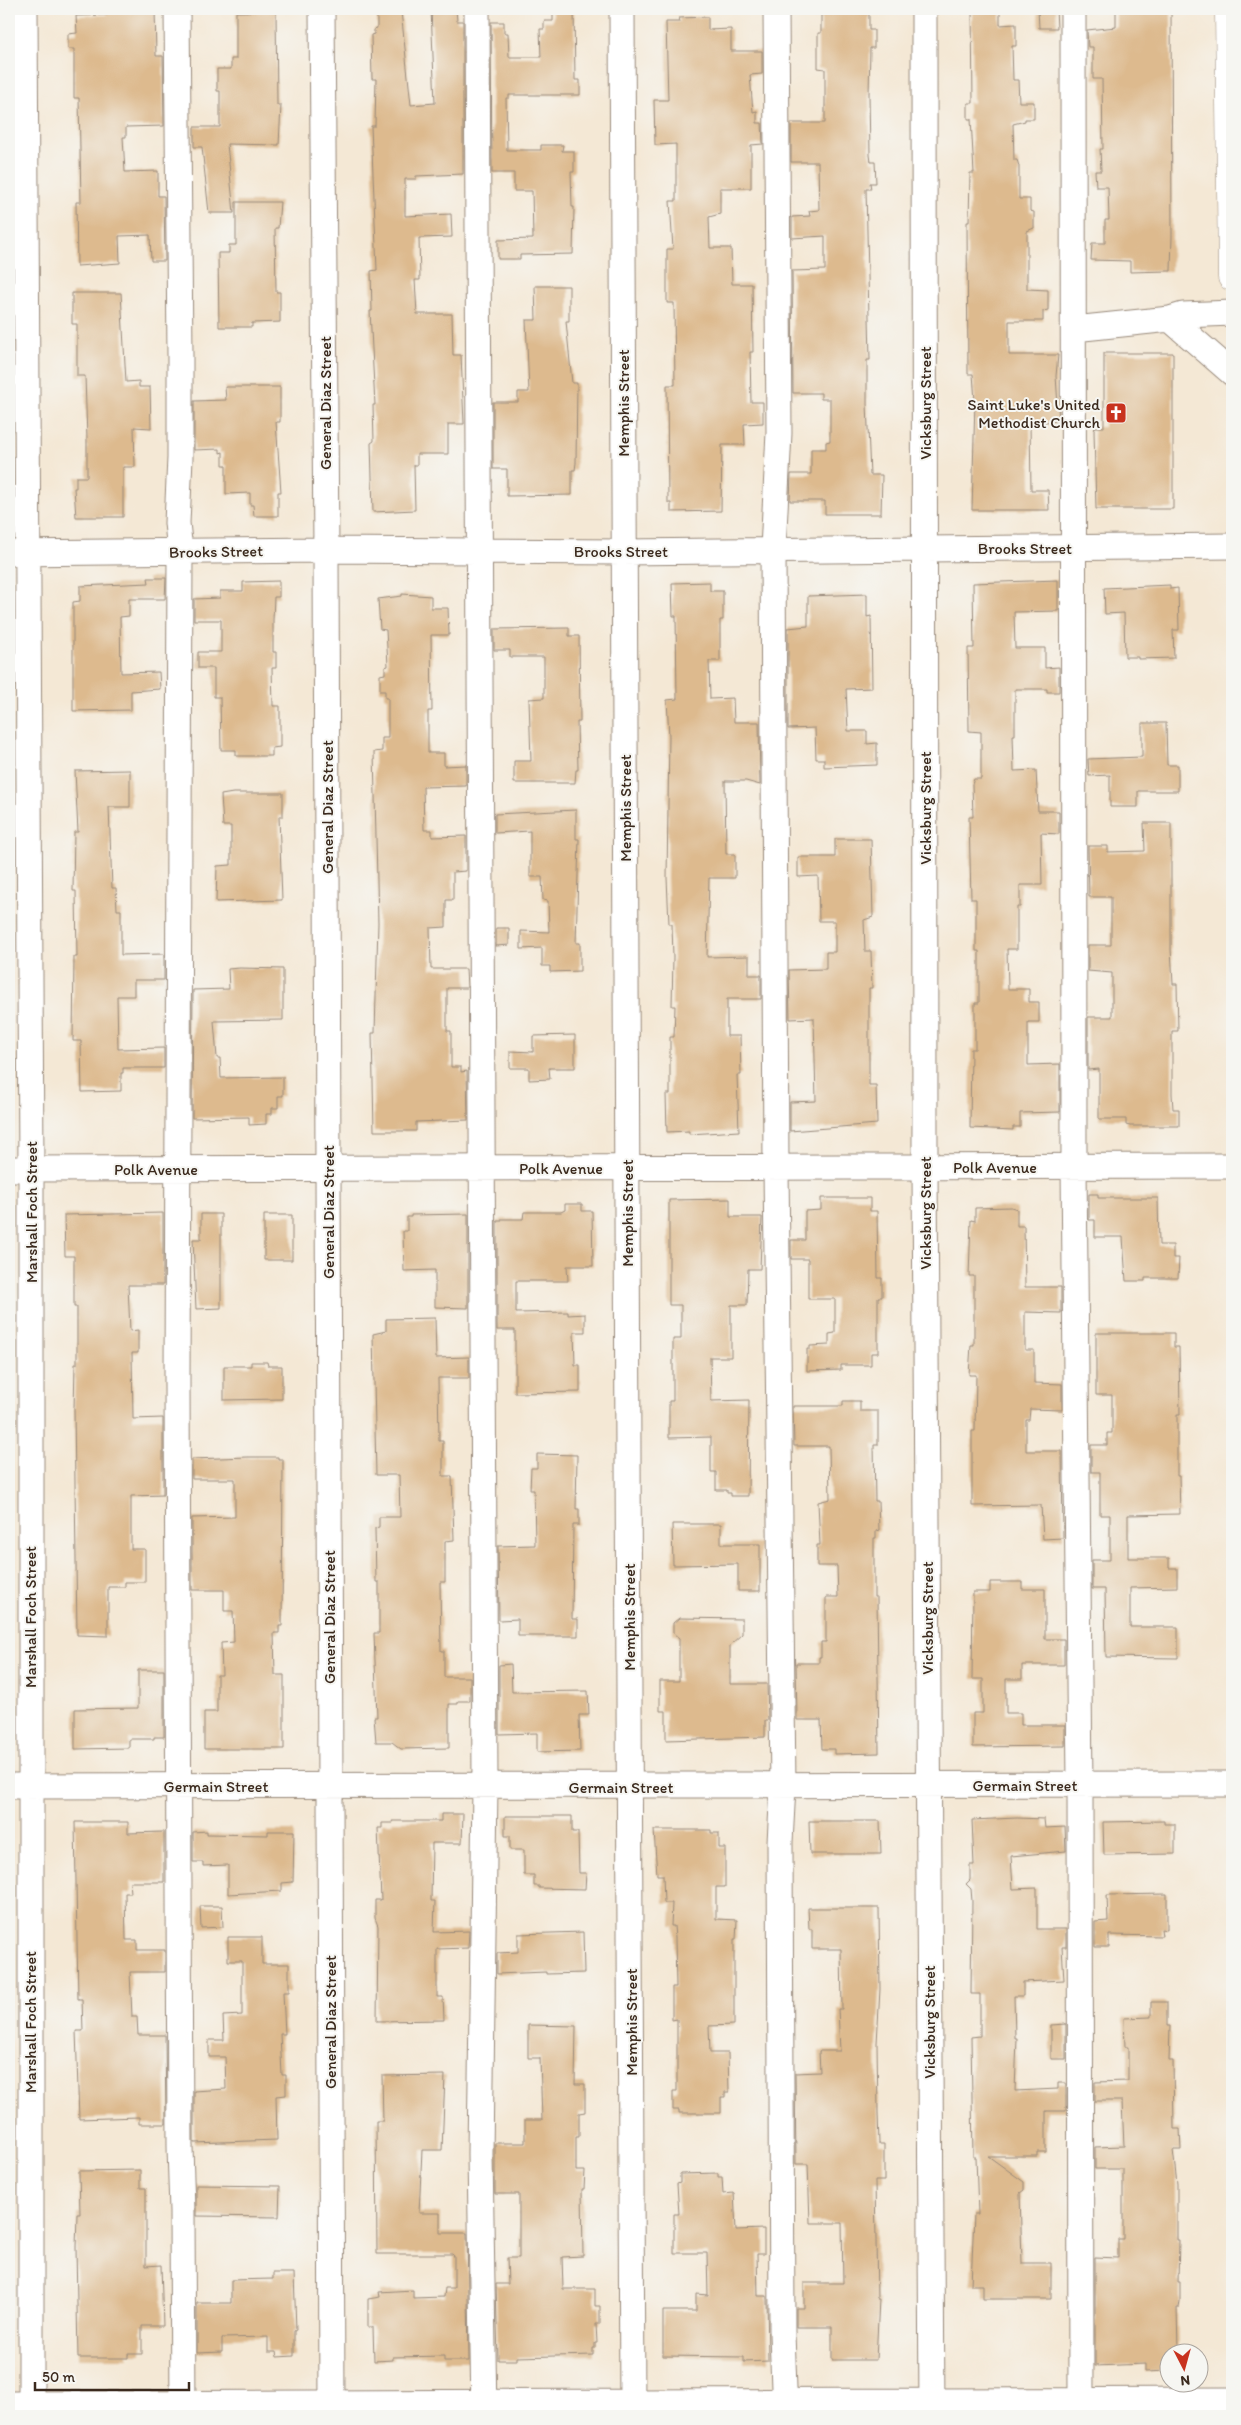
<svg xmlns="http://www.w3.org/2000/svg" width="1241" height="2425" font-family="Itim,sans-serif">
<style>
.building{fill:#ddba8e}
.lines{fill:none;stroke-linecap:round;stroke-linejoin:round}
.minor-casing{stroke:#98897a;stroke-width:27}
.major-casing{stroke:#98897a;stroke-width:29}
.minor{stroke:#fff;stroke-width:25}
.major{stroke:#fff;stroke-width:28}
.labels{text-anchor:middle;stroke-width:4;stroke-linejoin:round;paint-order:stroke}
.street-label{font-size:16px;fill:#3b2a1e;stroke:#f6f6f2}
.poi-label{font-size:16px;fill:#3b2a1e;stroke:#f6f6f2;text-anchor:end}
</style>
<rect width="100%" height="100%" fill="#f6f6f2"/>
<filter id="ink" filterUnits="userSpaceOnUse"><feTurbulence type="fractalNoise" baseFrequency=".02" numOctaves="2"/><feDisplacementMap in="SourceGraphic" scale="10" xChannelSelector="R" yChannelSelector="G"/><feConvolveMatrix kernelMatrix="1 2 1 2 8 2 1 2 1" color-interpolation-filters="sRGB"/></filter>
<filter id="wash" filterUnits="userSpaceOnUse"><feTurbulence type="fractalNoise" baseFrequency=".0096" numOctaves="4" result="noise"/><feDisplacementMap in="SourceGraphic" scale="20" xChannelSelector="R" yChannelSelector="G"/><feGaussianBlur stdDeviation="1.12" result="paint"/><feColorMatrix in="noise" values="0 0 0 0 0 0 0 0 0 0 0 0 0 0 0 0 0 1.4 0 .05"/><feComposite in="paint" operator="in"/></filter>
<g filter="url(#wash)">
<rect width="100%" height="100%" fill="#f4e8d5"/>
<g id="blocks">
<!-- building -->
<path class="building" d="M107 9H155L156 56H163L164 126 126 127V137H123L125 172 158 171V196H164L165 261H151L150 235 119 236 120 263 77 266 76 202H81L79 98H74V49H68V34L77 33 76 16 107 15Z
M431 9H456L457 21H463V174L416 176V179H405V216L451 214 452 237 419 238 420 280H415L417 314H452L453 355H461L464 424H448V454H417V465H414L415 510 373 512 371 443 374 441 373 405H375L370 311H372L371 271 377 270 371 126H375L376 79H372L371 35 374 34V29L377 28V12L401 11 411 105 435 103Z
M1038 9H1056L1057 28H1039Z
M1116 9H1171L1172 236 1171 271H1168L1130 272V261L1091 260 1092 243H1105V220H1109L1108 187H1096L1095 171H1101L1100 149H1103L1102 79H1093V47H1088L1087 30 1116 27Z
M553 10H574L575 80H580V95H509V98H506L507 150H541V145H563L562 151H574V172H571L572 207H574L573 254 520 255V259H498V240L533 239 532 191H514V173H492L491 22H504V33H508L509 57H541L540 29H544V21H553Z
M276 11 277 105H281L279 145 227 144 234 213H209L202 147H194V127H220V91H217V69H231V59H236V12Z
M821 11H869V30H874V48H870L869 94 870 155 871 162H875L876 183H870L871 189H866L870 360H867V404L870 475H882L881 514H825V501H790L791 474H811V449H826V442L830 441V399H821V393H793L792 271 825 270V236L792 238V217L810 216 809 211 819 210 818 162H791V123H825V69L818 68V33H821Z
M1000 11V25L1016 24V46H1012L1013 80H1018L1019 102H1034V119H1025V121L1013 124 1014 160H1017L1019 166V199H1030V211L1034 212V228L1027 231V289L1048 290V310L1043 311V321H1009V355H1058L1056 376 1059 421 1030 423 1031 490H1048L1049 510H972L975 401 973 374H968L967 222H969L970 173H974L971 119H968V103H973L972 12Z
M708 17V30L731 29V51H762V74L750 75 753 112 757 111V123H762L763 144 751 145V188H720V214L709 217 710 248H731L732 284H752L753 352H750L751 402H763V423L744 424 745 445H722L721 511 671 512V503H668L667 385H675L674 303H667V249H673L670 201H676V144L655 145 654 100H668L666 22H680L679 18Z
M236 202H280L278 228H275L276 292H280V322L252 323V327H219L218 253H229V245H236Z
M535 286H569V321H566L572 383H577L576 463 575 470H572V495L507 496V469H493V402H518V392H529L526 320H536Z
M72 293H121L126 382 139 381V387H150L151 428 134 427 135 467H123V517H76L74 488H76V477H87V439L85 376H77V324H72Z
M1104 353H1173V509H1096L1094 431 1095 427H1104Z
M225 387H280V422H276L281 492H278V516H254L253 505H250V493L226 494V465H223V452L220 453V449L194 450V401L226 400Z
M148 578H166L165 599H129V616L120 617 121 673 159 672 160 689 131 691V710L73 711V602L80 601V586L149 583Z
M1058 580V611L1014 612 1015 648H1045V668L1059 667V692H1047V689H1015V735H1013L1014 771 1036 770 1038 811H1059V834L1041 833 1042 885H1020V907H1017V949H1007L1008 989H1029V1002H1039V1022H1028V1065L1060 1064V1112L1020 1113V1127H1013V1130L970 1128 971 1049H975V1003H979V951H976V899H971L969 817H973L972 784 974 779H981V732L969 731 968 648H974L973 583Z
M279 581V597H274L273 620V652H276V668H272L273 706H280V747L272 748V756H236V750H221L220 697H214V668H198V652H221V620H194V599L220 598V591H243V582Z
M710 582V591H723V620H720V661H709L710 699 733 698 734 722H759L760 785 746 781H725L726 854H735V878H709L707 957 749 956V975H761V999H727V1036H740L741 1075H737L739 1131 689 1134V1131L667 1132 666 1094H670V1037H674L675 1006H672L673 957 672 924H669L667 878 669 736 667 700 677 699 676 616H673L672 583Z
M1170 585V589L1178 588 1179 630H1173L1174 658 1138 659V657H1125L1124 613 1105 614 1104 588Z
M402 594 431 596V608H448L449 635H431L432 711H428V753H444V766L466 765V786L423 787 424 830H432V837L466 836V871L453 872V900H446V927L430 928 431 969H466L467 988H447V1031H451V1067H461V1072L467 1071 468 1120 416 1122V1131H374L372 1033H375L378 923 374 752 382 751V738H388V698H385V691H380V675L385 674V667L388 666 386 630 380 629 378 599 402 596Z
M867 594V617L871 616 872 688 846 689 848 731H867V744L877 743V765L824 767V759H816L815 728 788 729V628L808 626V596Z
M569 628V636H579L580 722H577L578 770H576L575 783H514V761H531L529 699 544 698V657H510V650H494V629Z
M1142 723H1166L1167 765H1178V791H1138V807H1110V775L1089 776 1088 759 1142 757Z
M130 770V807H109L112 888H116L117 910H121V955L164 954V980H134V996H117L118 1049 164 1048V1068H123V1073H121V1091L82 1092 81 1041H73L74 957H77L76 891H73L74 832H78L75 771Z
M233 793H283V816H279L282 900 216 902 217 866 231 865V826H223L221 795Z
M576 810V839H579L576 943H580V971L550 972V966H542V948L521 949V931L549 932 548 901 543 900 542 877H530V831L495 833V814Z
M1144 823H1171V949L1173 984H1177L1178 1031H1172V1094L1173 1109H1179V1126H1130L1126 1125V1119H1099V1069L1088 1070V1017H1112V973L1088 971V945H1111V897H1089L1088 846H1108V852L1145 851Z
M835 839H871L873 917 864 920 865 951H871L872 988H869V1085H876L877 1124 790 1131V1102L816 1101 814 1018 790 1019 789 970 826 969V952H835V921H819L818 876 798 877V857H835Z
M496 928H509V945L496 946Z
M240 968 283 969V1020L214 1021 217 1058H220L221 1078 283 1077V1096H278V1108H272V1114H266V1124L249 1125V1117L192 1118 193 990 229 989 228 969Z
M575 1035V1068H549L550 1079 529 1080V1068H510V1051L533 1052V1036Z
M1089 1194H1098V1198H1158L1159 1245H1173V1258H1179L1178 1278H1145V1281H1126L1123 1237H1095V1220H1089Z
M821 1198H870V1211H877L878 1278H882V1297H878V1353H871V1365H841V1370L807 1371V1349H810V1346L829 1345V1334L835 1333V1299H808V1259H791V1240H805V1211L821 1210Z
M730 1199V1217H762L760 1269H748L747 1305H731V1357H710L711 1401 749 1400 748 1496H731V1493H727V1490H716V1472H711V1437L669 1438V1401H673V1339H681V1305H669V1200Z
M565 1204H582V1211H592L593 1266H567L568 1281H516V1313L568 1312V1315L585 1314V1332H574L575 1365H580V1392L515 1393V1330H497V1221H501V1219H523L524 1212H561L565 1210Z
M1011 1207 1017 1209V1226H1024L1025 1287H1061V1313L1025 1312V1350H1034V1383L1062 1384V1410L1030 1409 1029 1420H1026V1451H1062L1063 1538 1043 1539 1041 1505 972 1506V1431H975L976 1375H969L971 1345H974V1276H969L971 1220 975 1221V1208Z
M163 1213V1285H128L130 1331 138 1330V1353H132L133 1419 163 1418V1495L131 1496V1549H145V1582H125V1587H108V1636L77 1635 74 1409 75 1364H77V1307H74V1256H65L64 1215Z
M201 1214H221V1308L196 1309 193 1239H201Z
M468 1214V1308L435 1307V1270L404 1271 403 1231H407V1217H411V1215Z
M264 1215H292V1260H264Z
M435 1318 436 1358 469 1357V1378H438L439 1441H443V1476H452L454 1540 445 1541V1582H440L441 1651H444V1677H470V1701H458V1704H449V1748L401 1749 392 1742H376L374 1717H377L374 1633H379V1582H376L375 1528 379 1527V1517H400L399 1475H376L373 1334 386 1331V1319Z
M1096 1333H1174V1347H1179L1180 1415H1177V1476H1179L1180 1514 1128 1515V1558H1169V1568H1177V1587L1130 1588V1627H1178V1658L1106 1657 1105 1589H1092V1560H1110V1515H1100V1472H1091V1445H1107V1433H1112V1395H1096Z
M251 1362H267L268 1366H282V1399L224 1400V1366H251Z
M843 1401H860V1411H878V1445H874L875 1501H878L879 1530 876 1531V1538H874V1597H877L879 1753 834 1754V1749H822L821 1720H797L796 1663H819V1657H821V1642H826V1597H838L837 1566H817V1545H820L818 1502 830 1499 829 1446H794L793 1406H843Z
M537 1454 577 1455 576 1509H579V1525H573L572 1619H578V1636H518V1619L499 1620 498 1546 535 1545 534 1490H530L531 1468H537Z
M248 1457H278V1459H283L282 1626H279V1633H274L275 1675H284V1749H204V1712H217V1675H222L221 1643 234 1642 233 1611H224V1590H192V1518L235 1517V1479H192V1459Z
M672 1524H721V1544H760V1591H738V1564L673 1565Z
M990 1582H1022V1589H1045V1639H1064V1665H1022V1679H1006V1713H1021V1725H1065V1746L973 1747V1713H983V1679H972L973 1592H990Z
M679 1618 742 1619V1634L730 1645V1684H767L768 1720H765V1737L666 1740V1711H660V1681H679V1638L673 1633V1623Z
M511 1664 512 1692 588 1691 589 1715H579L580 1751 537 1752V1733L499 1734V1665Z
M138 1670H164V1737H154V1739H129V1748L75 1749V1709L138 1708Z
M441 1814H463L462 1843H432L431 1901H435L434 1932 469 1931 468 1948 437 1949V1997H443L444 2020 377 2021 378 1926 375 1918V1900H381L378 1828H382V1823H393L392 1821H441Z
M505 1816H572V1832H578L579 1873H586L585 1889 539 1888V1886H534V1875H524V1850H510V1836H505Z
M1017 1818 1044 1819 1045 1828 1065 1827 1066 1851 1011 1856 1013 1889 1037 1888V1929H1066V1947H1062L1064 1980 1023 1982V1996H1014L1015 2038H1017L1015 2091 1058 2089V2083H1066V2111H1046V2152H1037V2156H988L1024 2182V2190L1020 2193 1022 2263H1051V2299H983V2285H971L974 2214H978L976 2157H973L971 2037 980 2036V1994H971L972 1901 971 1889 966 1884 970 1880V1865H974L972 1820Z
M809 1821H880L881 1854H810Z
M1164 1821V1824H1175V1854L1104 1855 1103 1822Z
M75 1822H128V1833L164 1832V1882H130L131 1893H125L126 1940H137V1950H165V1972H130L132 2017H137L138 2035H165L166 2124H139V2117L79 2119 76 2031H83L82 1999H78Z
M654 1830H711V1833H719V1848H725V1887H716V1919L737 1920 736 1939H734V2025L709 2026 710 2053H728L729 2092H725V2097H721V2113H679V2110H673V2091H677V2019L672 2020V1987H676L675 1938 674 1926H671L672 1903H664L663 1875H657Z
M207 1831V1834L268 1835V1831H294L293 1882 282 1883V1891L228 1894V1865L203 1866V1862H193V1832Z
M1167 1894V1930L1161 1929 1162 1936 1109 1935V1947H1095V1922L1108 1921 1107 1895Z
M200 1906H222L223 1927 201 1928Z
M808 1908H879L880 1989 877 2043 878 2113 879 2144H884V2181H875L877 2299H879L876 2360H832V2327H796V2308H804V2283H843L842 2223H810L808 2164H796L795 2073 820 2072 819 2051H840L838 2009H842L841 1949H812V1929H809Z
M583 1932 584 1973 546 1974V1972L497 1974V1953L518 1952V1934Z
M228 1937H262V1964H289V1992H283L285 2034H280L282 2075H286V2095L276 2096 277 2140 194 2143V2091L226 2089 225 2057H209V2040H224L223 2016 242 2015V1961H228Z
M1151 2002H1167V2026H1170L1169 2061H1173L1174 2129H1180L1181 2150H1173L1177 2184V2240H1179L1178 2282H1180V2301L1179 2308H1177L1178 2352H1168V2371L1145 2372V2364L1095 2366V2257L1118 2258V2239H1123V2169H1095V2147L1124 2146 1122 2101H1095V2082L1128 2081V2047H1125L1124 2018 1151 2017Z
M1066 2024V2059H1051V2025Z
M528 2025 576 2026 575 2084H585V2112L579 2113V2137H576V2171H585L584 2189H582L583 2256 562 2257 563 2289H595V2306H600V2324H596L597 2343H595V2348H593V2355L517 2357V2360H498L496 2284H508L507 2258H519V2194H495V2143H525V2120H542L540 2058H528Z
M445 2075 442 2150H422L419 2213H440V2233H467L469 2361H444V2356L393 2357V2360L374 2361 373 2327H368V2299L380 2297 379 2292 413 2290V2298L444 2297 445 2288H454V2256L452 2254H377L376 2121H383L382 2076Z
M140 2170V2188H146V2266L161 2265 163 2326H142V2354H128V2358H78L76 2247 77 2214H80L79 2171Z
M718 2173V2177H722L723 2194 734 2193 736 2230 764 2229V2254H757L758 2296H767L768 2361 744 2362V2357L663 2356V2311H696V2294L708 2295 707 2253H674V2214H679L677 2184 680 2183V2174Z
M196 2185 280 2186 279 2217 196 2216Z
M273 2273H294L296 2330 294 2331V2356L277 2357 276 2352H268V2337L222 2338V2352L197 2353V2303H231V2280L273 2279Z"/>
</g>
</g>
<g filter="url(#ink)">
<use href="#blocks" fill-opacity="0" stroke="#98897a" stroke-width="1"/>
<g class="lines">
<!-- minor casing -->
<g class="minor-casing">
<path id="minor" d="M25 9 31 1169V2416
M177 9 180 356V458L177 523 180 551 177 1382 180 2147 182 2211 183 2416
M322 9 326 550 332 2416
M477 9 485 1787 480 2154 484 2416
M622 9 632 2416
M776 9 779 433 773 549 776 1168 783 1787 780 1842 782 2333 785 2416
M924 9 925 1167 932 2416
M1073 9 1074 1167 1080 1785 1081 2416
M1170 319 1232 373
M1074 329 1170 319 1183 315 1232 313
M9 553 326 550 623 552 1232 546
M9 1169 1232 1166
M9 1786 1232 1784
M9 2404 1232 2400"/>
</g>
<!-- major casing -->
<g class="major-casing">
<path id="major" d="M1229 9 1232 277"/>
</g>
<!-- minor -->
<use href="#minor" class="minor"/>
<!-- major -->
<use href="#major" class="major"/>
</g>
</g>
<!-- icons -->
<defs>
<g id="church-square" transform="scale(1.125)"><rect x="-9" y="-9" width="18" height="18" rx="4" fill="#c8321e" stroke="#f6f6f2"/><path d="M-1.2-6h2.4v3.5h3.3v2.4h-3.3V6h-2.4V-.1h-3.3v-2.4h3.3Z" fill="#fff"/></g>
</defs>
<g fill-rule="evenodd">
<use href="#church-square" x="1116" y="413"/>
</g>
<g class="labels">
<!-- street labels -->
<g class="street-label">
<text transform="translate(325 403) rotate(-90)" y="6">General Diaz Street</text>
<text transform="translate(623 403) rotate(-90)" y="6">Memphis Street</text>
<text transform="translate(925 403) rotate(-90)" y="6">Vicksburg Street</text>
<text x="1025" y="554">Brooks Street</text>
<text transform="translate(216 551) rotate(-1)" y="6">Brooks Street</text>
<text x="621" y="557">Brooks Street</text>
<text transform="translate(327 807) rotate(-90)" y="6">General Diaz Street</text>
<text transform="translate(625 808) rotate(-90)" y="6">Memphis Street</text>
<text transform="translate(925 808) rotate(-90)" y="6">Vicksburg Street</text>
<text x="995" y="1173">Polk Avenue</text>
<text x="561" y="1174">Polk Avenue</text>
<text x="156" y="1175">Polk Avenue</text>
<text transform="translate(31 1212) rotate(-90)" y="6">Marshall Foch Street</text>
<text transform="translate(328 1212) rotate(-90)" y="6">General Diaz Street</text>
<text transform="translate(627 1213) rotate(-90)" y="6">Memphis Street</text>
<text transform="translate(925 1213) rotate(-90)" y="6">Vicksburg Street</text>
<text transform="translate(30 1617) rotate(-90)" y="6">Marshall Foch Street</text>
<text transform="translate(329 1617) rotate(-90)" y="6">General Diaz Street</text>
<text transform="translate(629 1617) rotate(-90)" y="6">Memphis Street</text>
<text transform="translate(927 1618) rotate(-90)" y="6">Vicksburg Street</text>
<text x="1025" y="1791">Germain Street</text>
<text x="216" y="1792">Germain Street</text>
<text x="621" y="1793">Germain Street</text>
<text transform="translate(30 2022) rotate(-90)" y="6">Marshall Foch Street</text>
<text transform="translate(330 2022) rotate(-90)" y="6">General Diaz Street</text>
<text transform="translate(631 2022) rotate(-90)" y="6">Memphis Street</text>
<text transform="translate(929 2022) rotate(-90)" y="6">Vicksburg Street</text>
</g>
<!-- poi labels -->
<g class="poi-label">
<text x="1100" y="410">Saint Luke's United<tspan x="1100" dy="18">Methodist Church</tspan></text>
</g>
</g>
<!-- margin -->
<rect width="1241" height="2425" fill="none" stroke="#f6f6f2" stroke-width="30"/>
<!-- north arrow -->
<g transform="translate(1184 2368) rotate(174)"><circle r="24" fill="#f6f6f2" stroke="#aba49d"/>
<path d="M0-4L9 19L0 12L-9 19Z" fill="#c8321e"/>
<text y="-8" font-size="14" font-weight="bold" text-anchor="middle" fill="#3b2a1e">N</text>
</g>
<!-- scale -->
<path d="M35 2382v8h154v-8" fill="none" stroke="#3b2a1e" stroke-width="2.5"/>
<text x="42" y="2382" font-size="15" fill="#3b2a1e" stroke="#f6f6f2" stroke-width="4" paint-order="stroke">50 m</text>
</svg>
